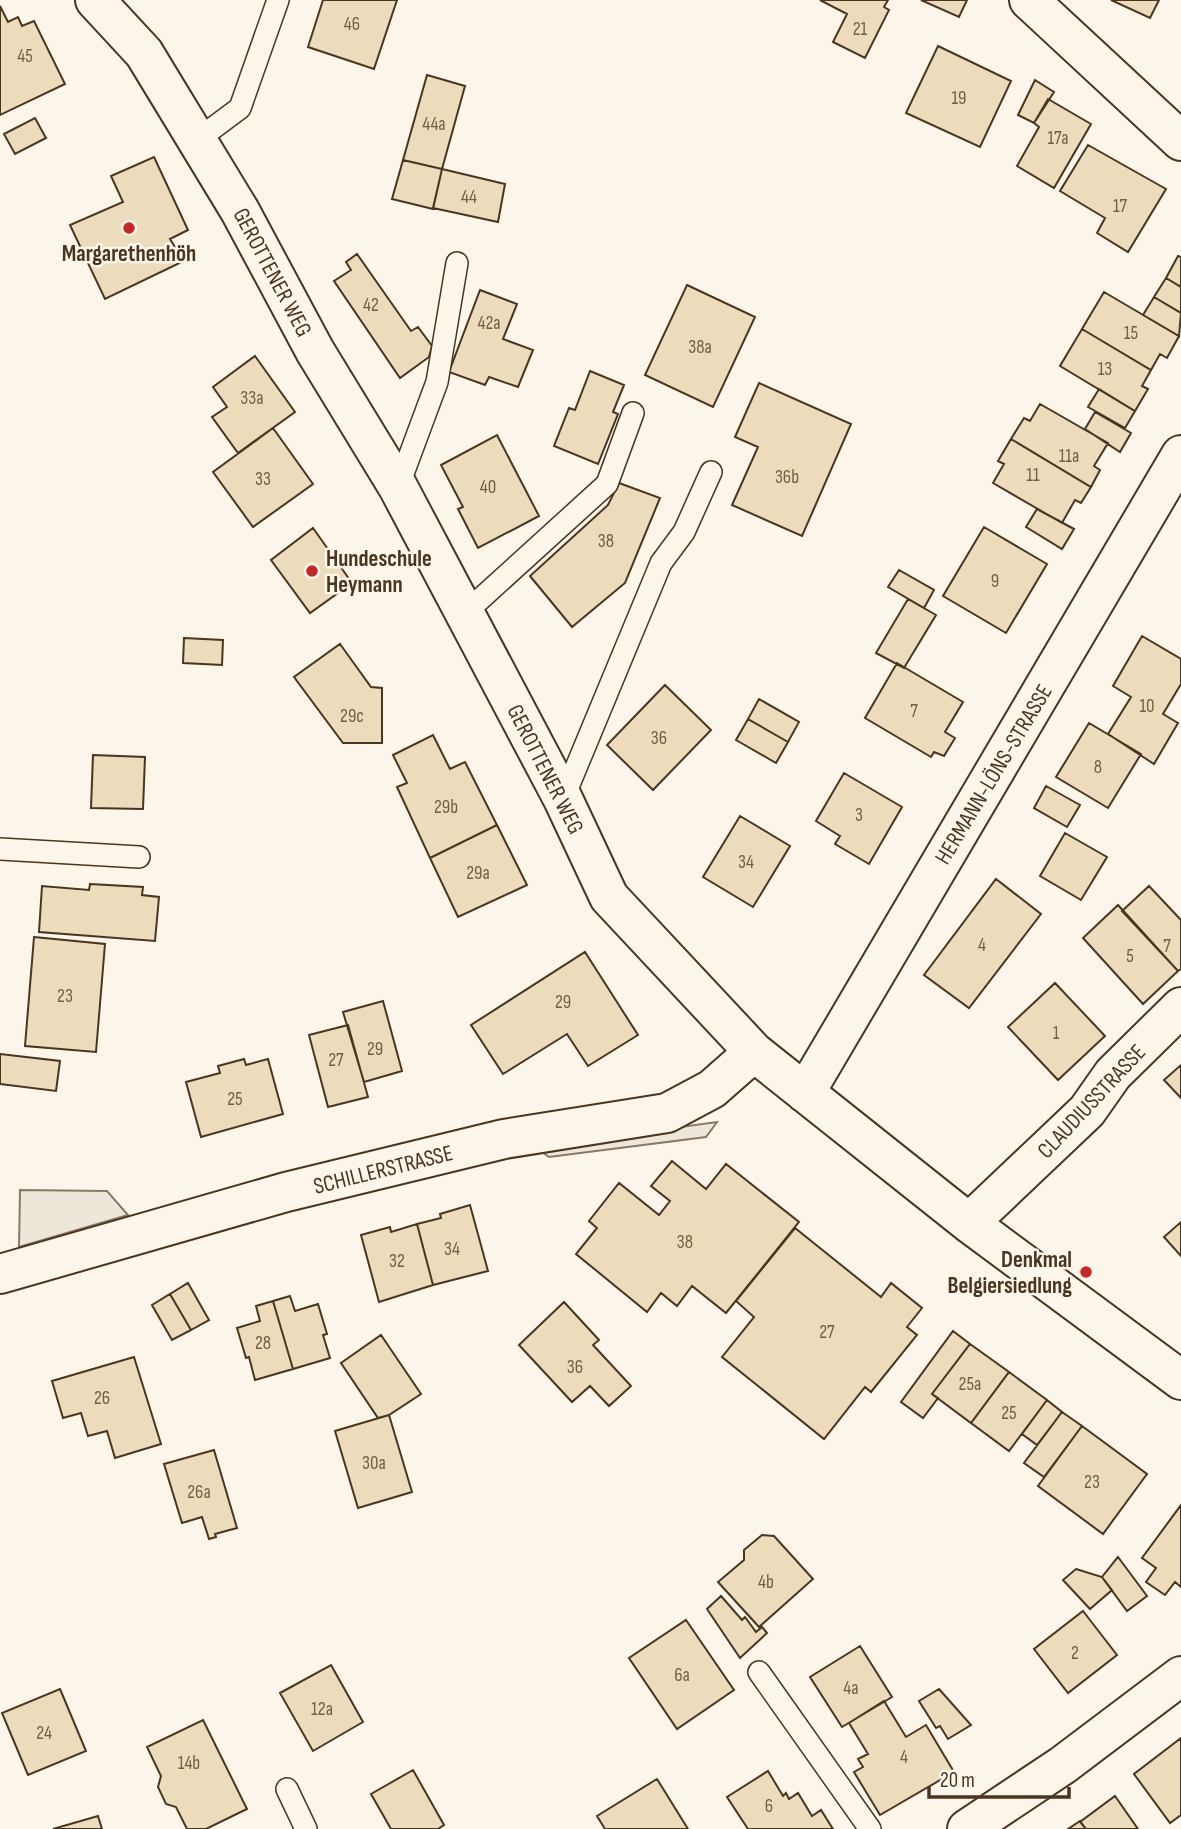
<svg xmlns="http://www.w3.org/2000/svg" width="1181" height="1829" font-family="'Sofia Sans Condensed',sans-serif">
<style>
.parking{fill:#ede7d9;stroke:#887966;stroke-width:2}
.building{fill:#ecdcbc;stroke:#4a3520;stroke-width:2}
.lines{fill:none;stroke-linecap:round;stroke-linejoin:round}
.service-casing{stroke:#4a3520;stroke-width:24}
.minor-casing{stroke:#4a3520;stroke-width:42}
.service{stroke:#fbf6e9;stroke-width:21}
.minor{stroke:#fbf6e9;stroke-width:38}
.poi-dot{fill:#c62828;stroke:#fbf6e9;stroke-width:2.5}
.labels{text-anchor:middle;stroke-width:5;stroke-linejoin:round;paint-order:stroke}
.number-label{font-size:19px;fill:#725f47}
.poi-label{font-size:23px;font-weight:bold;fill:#4a3520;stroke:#fbf6e9}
.street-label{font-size:23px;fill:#4a3520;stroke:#fbf6e9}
</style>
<rect width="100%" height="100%" fill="#fbf6e9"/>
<!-- parking -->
<path class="parking" d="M717 1122 706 1137 549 1157 535 1147Z
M20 1190 107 1191 128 1215 19 1247Z"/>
<!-- building -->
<path class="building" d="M323 0H397L374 69 308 47Z
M820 0H888L884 7 889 10 865 58 833 42 847 14Z
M921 0H967L959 17Z
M1111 0H1159L1150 18Z
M0 6 8 22 18 17 22 26 34 21 65 84 0 115Z
M938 46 1011 81 980 147 906 113Z
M427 75 465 86 442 169 403 160Z
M1035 80 1054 92 1034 123 1018 115Z
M1048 99 1091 124 1054 188 1017 166 1039 127 1034 123Z
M35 118 46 138 15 154 4 134Z
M1088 145 1166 189 1128 252 1097 233 1105 218 1060 191Z
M154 157 188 230 170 239 178 252 187 248 192 257 105 299 70 225 123 202 111 176Z
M403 160 442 169 433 209 392 199Z
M442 169 505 184 498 222 433 208Z
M357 254 411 331 418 327 432 346 429 357 400 378 334 281 351 270 346 262Z
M1178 256 1181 257V287L1166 278Z
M1166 278 1181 287V313L1154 297Z
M687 285 755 317 713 407 645 375Z
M480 290 517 304 503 339 533 350 518 387 489 377 485 385 449 372Z
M1104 292 1179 336 1167 358 1160 354 1151 370 1082 329Z
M1154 297 1181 313 1179 336 1143 315Z
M1082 329 1151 370 1142 386 1148 389 1135 411 1060 366Z
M255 356 295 412 238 453 212 417 227 407 213 387Z
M590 371 624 385 613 412 618 414 598 464 554 446 569 408 575 410Z
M759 383 851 424 802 536 732 505 758 447 735 437Z
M1099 389 1135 411 1125 428 1088 407Z
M1040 404 1108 443 1094 466 1100 470 1091 487 1011 439 1024 418 1030 421Z
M1095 412 1131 433 1120 452 1085 429Z
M273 428 313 484 253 527 213 472Z
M497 435 539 516 478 548 458 509 463 507 441 465Z
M1011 439 1091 487 1081 503 1075 500 1062 523 993 483 1004 464 998 461Z
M619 483 660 498 625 583 572 627 530 576 608 505Z
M1037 509 1074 529 1062 549 1026 527Z
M984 527 1047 564 1006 633 943 596Z
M313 528 352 583 310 613 271 560Z
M899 570 934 590 924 608 888 587Z
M908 599 936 615 904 668 876 653Z
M1142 636 1181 659V684L1163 714 1178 723 1154 764 1108 734 1131 697 1113 686Z
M184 638 223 640 222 665 183 663Z
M340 644 371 687 382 688V743H343L294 677Z
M897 663 963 702 945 732 955 738 944 756 934 752 931 757 865 718Z
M665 685 711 730 653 790 607 745Z
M759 699 799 722 788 742 748 719Z
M748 719 788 742 776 763 736 740Z
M1089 723 1141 754 1108 808 1056 777Z
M433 735 450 769 465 762 497 825 430 858 397 787 407 783 393 755Z
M93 755 145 757 143 809 91 808Z
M844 773 902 807 869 864 835 844 840 836 816 821Z
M1046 786 1080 805 1067 827 1034 808Z
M740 816 790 846 753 907 703 877Z
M497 825 527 885 458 917 430 858Z
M1065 833 1107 857 1081 900 1040 876Z
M996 879 1041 914 969 1008 924 975Z
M90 884 143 887 142 895 159 897 155 941 39 932 42 886 89 890Z
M1149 886 1181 920V969L1178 971 1122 911Z
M1118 905 1178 971 1143 1004 1083 938Z
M34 937 105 944 96 1052 25 1046Z
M585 952 638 1035 588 1066 567 1034 503 1074 471 1025Z
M1055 983 1105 1036 1058 1080 1008 1027Z
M383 1001 402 1071 364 1082 343 1012Z
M348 1025 368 1097 328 1107 309 1035Z
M0 1054 60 1061 56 1091 0 1084Z
M244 1059 246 1065 268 1059 283 1114 201 1137 186 1082 220 1073 218 1066Z
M1181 1065V1098L1164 1080Z
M672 1161 706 1189 726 1164 799 1222 726 1313 692 1286 677 1306 661 1293 647 1312 576 1254 597 1228 589 1221 619 1183 659 1215 670 1201 651 1186Z
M470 1205 488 1271 433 1285 417 1224 441 1218 440 1214Z
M1181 1222V1256L1164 1237Z
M417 1224 433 1285 379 1302 361 1235 390 1227 391 1232Z
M795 1228 881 1297 891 1283 922 1308 907 1327 917 1335 871 1392 865 1387 824 1439 722 1357 754 1317 736 1301Z
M188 1283 209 1320 191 1330 170 1294Z
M170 1294 191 1330 172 1340 152 1305Z
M290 1296 295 1311 318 1304 327 1334 323 1335 330 1358 293 1369 273 1301Z
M273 1301 293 1369 255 1380 249 1357 246 1358 237 1328 260 1321 256 1306Z
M564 1302 599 1340 593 1345 631 1386 609 1406 590 1386 572 1402 519 1345Z
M953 1331 970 1344 932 1394 938 1398 923 1418 901 1402Z
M381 1335 421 1394 389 1415 378 1418 341 1363Z
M970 1344 1009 1372 971 1423 932 1394Z
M134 1357 161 1444 115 1458 107 1431 88 1436 81 1413 63 1418 52 1381Z
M1009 1372 1047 1400 1009 1451 971 1423Z
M1047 1400 1062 1412 1037 1445 1022 1434Z
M1062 1412 1082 1426 1044 1477 1024 1463Z
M389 1415 412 1492 358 1508 335 1431Z
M1082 1426 1147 1474 1103 1534 1038 1486Z
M214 1450 237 1528 215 1534 216 1537 209 1539 202 1517 182 1523 164 1464Z
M1181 1505V1587L1175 1582 1165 1595 1146 1582 1156 1568 1142 1558Z
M762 1535 774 1536 813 1579 759 1627 718 1582 744 1560V1550Z
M1118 1557 1147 1596 1127 1611 1102 1577Z
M1076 1569 1102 1577 1112 1590 1090 1609 1063 1580Z
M721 1596 742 1620 745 1617 756 1632 762 1627 767 1633 740 1658 707 1609Z
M1083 1611 1117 1655 1068 1693 1034 1649Z
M686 1620 734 1690 677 1729 629 1658Z
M860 1646 892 1697 842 1727 810 1677Z
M331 1665 363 1722 313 1751 280 1693Z
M60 1689 86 1751 28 1775 2 1713Z
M939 1689 971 1725 948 1739 940 1726 936 1728 919 1701Z
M884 1701 906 1737 926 1725 954 1772 880 1815 854 1772 863 1767 858 1759 868 1754 849 1723Z
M203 1720 247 1809 206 1829H187L176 1807 166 1804 158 1787 161 1776 147 1747Z
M1181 1738V1815L1170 1823 1134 1774Z
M413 1770 444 1825 438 1829H391L371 1794Z
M768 1771 783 1796 786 1793 789 1799 798 1793 812 1816 821 1810 833 1829H748L727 1797Z
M657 1779 688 1829H605L597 1816Z
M1115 1796 1138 1829H1086L1080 1822Z
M98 1816 102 1829H53Z
M1080 1821 1086 1829H1068Z"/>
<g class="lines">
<!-- service casing -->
<g class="service-casing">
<path id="service" d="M197 140 240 108 278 0
M398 487 437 382 457 263
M465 613 607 484 633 413
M563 799 661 563 684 532 711 472
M0 849 139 857
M759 1672 870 1829
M287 1789 306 1829"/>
</g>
<!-- minor casing -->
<g class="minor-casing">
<path id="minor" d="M95 0 144 53 240 211 315 351 398 487 563 799 609 897 754 1052 969 1223 1181 1380
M1029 0 1181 141
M805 1093 1181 455
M969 1223 1087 1111 1113 1074 1181 1007
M0 1274 286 1192 504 1139 667 1113 712 1089 754 1052
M967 1829 1063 1765 1181 1676"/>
</g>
<!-- service -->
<use href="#service" class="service"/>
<!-- minor -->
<use href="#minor" class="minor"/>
</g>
<!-- markers -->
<g class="poi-dot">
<circle cx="129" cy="228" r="7"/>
<circle cx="312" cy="571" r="7"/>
<circle cx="1086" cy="1272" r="7"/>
</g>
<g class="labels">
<!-- number labels -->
<g class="number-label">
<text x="352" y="30">46</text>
<text x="860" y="35">21</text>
<text x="25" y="62">45</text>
<text x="959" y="104">19</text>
<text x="434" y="130">44a</text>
<text x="1058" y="144">17a</text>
<text x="469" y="203">44</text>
<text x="1120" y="212">17</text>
<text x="371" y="311">42</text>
<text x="489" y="329">42a</text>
<text x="1131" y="339">15</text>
<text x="700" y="353">38a</text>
<text x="1105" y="375">13</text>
<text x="252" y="404">33a</text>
<text x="1069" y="462">11a</text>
<text x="1033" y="481">11</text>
<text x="787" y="483">36b</text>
<text x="263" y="485">33</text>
<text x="488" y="493">40</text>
<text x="606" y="547">38</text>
<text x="995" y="587">9</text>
<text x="1147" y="712">10</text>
<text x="914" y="717">7</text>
<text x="352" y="722">29c</text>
<text x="659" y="744">36</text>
<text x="1098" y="773">8</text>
<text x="446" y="813">29b</text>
<text x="859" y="821">3</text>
<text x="746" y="868">34</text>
<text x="478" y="879">29a</text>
<text x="982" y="951">4</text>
<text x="1167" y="952">7</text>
<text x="1130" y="962">5</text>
<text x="65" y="1002">23</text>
<text x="563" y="1008">29</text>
<text x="1056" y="1039">1</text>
<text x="375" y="1055">29</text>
<text x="336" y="1066">27</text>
<text x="235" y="1105">25</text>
<text x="685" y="1248">38</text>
<text x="452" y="1255">34</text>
<text x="397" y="1267">32</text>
<text x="827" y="1338">27</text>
<text x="263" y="1349">28</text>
<text x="575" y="1373">36</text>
<text x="970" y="1390">25a</text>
<text x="102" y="1404">26</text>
<text x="1009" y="1419">25</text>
<text x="374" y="1469">30a</text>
<text x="1092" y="1488">23</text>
<text x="199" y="1498">26a</text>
<text x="766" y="1588">4b</text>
<text x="1075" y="1659">2</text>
<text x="682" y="1681">6a</text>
<text x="851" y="1694">4a</text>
<text x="322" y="1715">12a</text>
<text x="44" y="1739">24</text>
<text x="904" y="1763">4</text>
<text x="189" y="1769">14b</text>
<text x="769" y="1812">6</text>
</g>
<!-- poi labels -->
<g class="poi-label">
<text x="129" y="261">Margarethenhöh</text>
<text x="326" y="566" text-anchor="start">Hundeschule<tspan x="326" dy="26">Heymann</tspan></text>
<text x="1072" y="1267" text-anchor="end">Denkmal<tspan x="1072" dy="26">Belgiersiedlung</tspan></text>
</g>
<!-- street labels -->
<g class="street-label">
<text transform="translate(273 272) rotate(62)" y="8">GEROTTENER WEG</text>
<text transform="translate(546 769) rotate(63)" y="8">GEROTTENER WEG</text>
<text transform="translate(993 774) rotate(-59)" y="8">HERMANN-LÖNS-STRASSE</text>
<text transform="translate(1091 1101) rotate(-47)" y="8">CLAUDIUSSTRASSE</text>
<text transform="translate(383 1169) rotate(-14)" y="8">SCHILLERSTRASSE</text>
</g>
</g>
<!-- scale -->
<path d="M929 1787v10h140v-10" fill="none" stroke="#4a3520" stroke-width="3.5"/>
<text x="940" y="1787" font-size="21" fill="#4a3520" stroke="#fbf6e9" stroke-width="5" paint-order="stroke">20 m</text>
</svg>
